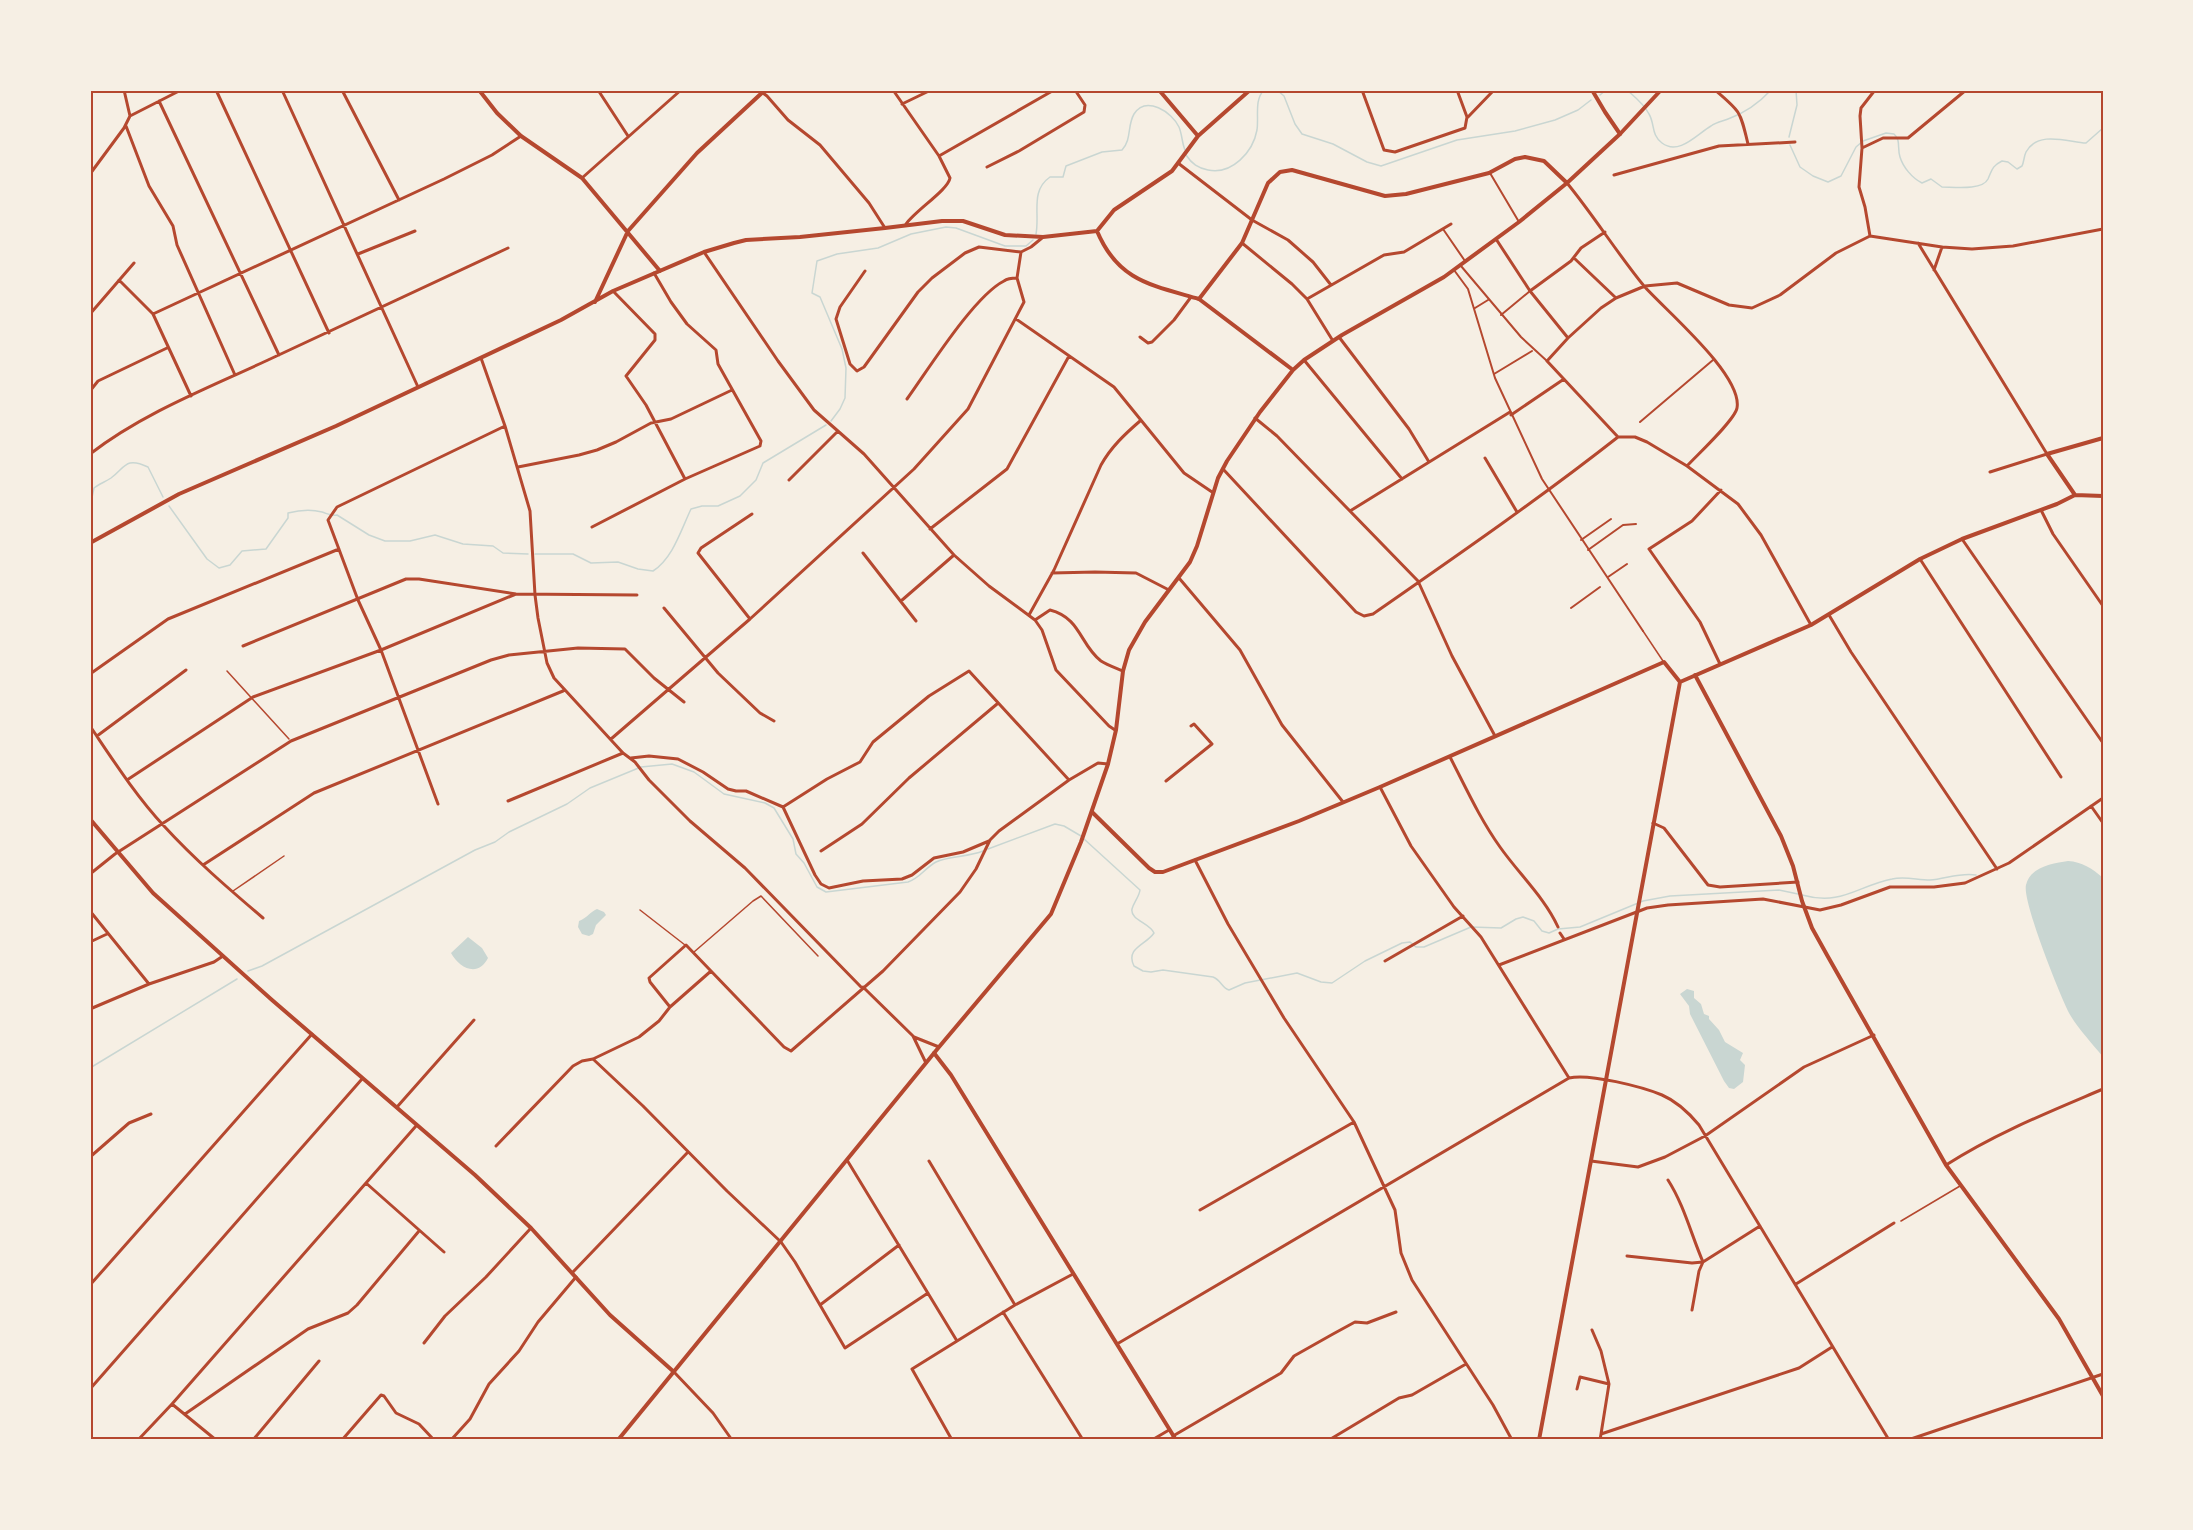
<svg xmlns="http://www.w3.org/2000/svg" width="2193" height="1530" font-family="'Noto Sans',sans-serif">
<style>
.water{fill:#c9d6d2}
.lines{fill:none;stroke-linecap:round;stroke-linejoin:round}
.stream{stroke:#c9d6d2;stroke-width:1.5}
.service{stroke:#b5482f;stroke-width:1.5}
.pedestrian{stroke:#b5482f;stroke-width:2}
.minor{stroke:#b5482f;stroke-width:3}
.tertiary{stroke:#b5482f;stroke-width:4}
.secondary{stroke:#b5482f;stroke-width:4}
.neatline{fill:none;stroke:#b5482f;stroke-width:2}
</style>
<rect width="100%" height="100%" fill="#f6efe4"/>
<!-- water -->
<path class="water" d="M2068 861C2082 862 2092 868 2103 878V1057C2092 1043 2078 1029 2069 1013 2060 995 2022 901 2026 885 2030 867 2053 863 2068 861Z
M597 909 604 912 606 915 596 925 593 934 589 936 582 934 578 927 579 921C587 918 590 912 597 909Z
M468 937 482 948 488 958C478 978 459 968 451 953Z
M1687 989 1694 991V998L1701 1004 1704 1014 1709 1016V1019L1719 1030 1725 1042 1743 1053 1740 1060 1745 1065 1743 1082 1734 1089 1729 1088 1724 1081 1690 1014 1689 1006 1680 994Z"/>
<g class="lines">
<!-- stream -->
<path class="stream" d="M1277 90 1284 96 1295 124 1302 134 1333 144 1367 162 1381 166 1457 140 1515 131 1555 120 1578 110 1591 100
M1627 90C1635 97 1644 104 1649 114 1655 124 1651 135 1662 143 1679 156 1697 134 1711 126 1716 122 1723 121 1728 119 1745 113 1759 103 1771 90
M1600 95 1606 90
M1789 137 1797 105 1796 90
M1790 145 1800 167 1813 176 1828 182 1841 176 1856 147 1863 141 1886 133 1894 134C1901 140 1897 148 1900 157 1903 167 1912 178 1922 183L1931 179 1942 187C1953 187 1982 191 1988 179 1992 170 1992 166 2002 161L2008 162 2017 169 2022 166C2024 162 2024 156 2026 152 2038 130 2068 142 2086 143L2103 128
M1186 155C1192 164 1198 168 1208 170 1232 175 1253 152 1257 130 1259 117 1254 100 1264 90
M2103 160V162
M1036 234C1040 213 1030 191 1050 177H1063L1066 166 1102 152 1122 150C1132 139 1127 126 1134 114 1146 95 1172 112 1179 127 1182 134 1182 143 1185 150
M831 421 840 409 845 398 846 368 842 349 820 297 812 293 817 261 837 254 878 248 911 234 946 227 956 228 1005 246H1026L1033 240
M169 506 207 559 219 568 230 565 242 551 266 549 288 518V513C300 510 310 509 322 512 328 514 330 516 337 515L369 535 385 541H410L435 535 463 544 493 546 503 553 528 554
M90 507 94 488C99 484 105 482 111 478 125 468 125 456 148 467L163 497
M535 554H573L591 563 618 562 638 569 653 571C673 558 681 530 691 509L702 506H718L740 496 756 480 763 463 826 425
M1084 839 1140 890C1139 897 1134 902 1132 909 1130 920 1150 923 1154 933 1146 945 1125 948 1134 966L1143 971 1151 972 1163 970 1213 977C1221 980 1222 988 1229 990L1245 983 1297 973 1321 982 1332 983 1365 961 1402 943 1410 942 1416 947H1424L1471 927 1501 928 1516 919 1523 917 1534 921 1542 931 1549 933 1558 929 1580 927 1643 901 1670 896 1779 890 1798 894
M988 849 1055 824 1064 826 1081 836
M1802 895C1842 906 1857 886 1892 879 1905 876 1917 880 1930 880 1945 879 1961 872 1976 875
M248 971 262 966 475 850 495 842 509 832 567 804 590 788 641 767 672 764 694 772 724 794 765 803 774 808 793 839 796 854 804 863 817 887 826 892 908 882C920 878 925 868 936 862 948 856 969 857 983 851
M90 1068 237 979"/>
<!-- service -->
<path class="service" d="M1643 631 1663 661
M227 671 289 739
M233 891 284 856
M640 910 685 945
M694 952 753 901 761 896 818 956
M1901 1221 1960 1186"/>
<!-- pedestrian -->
<path class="pedestrian" d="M1490 173 1519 222
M1443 229 1465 261
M1461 266 1521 337 1547 361
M1454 270 1468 289 1495 378 1542 479 1643 631
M1475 308 1488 300
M1501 315 1530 291
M1494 374 1532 351
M1640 422 1713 360
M1581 540 1611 519
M1588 550 1623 525 1636 524
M1608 577 1627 564
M1571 608 1600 587"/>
<!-- minor -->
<path class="minor" d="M124 90 130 116
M216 90 329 333
M282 90 418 387
M342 90 399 200
M598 90 628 136
M759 90 767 96 788 120 820 145 869 203 885 228
M893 90 939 156 950 178C948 190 916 210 906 224
M1362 90 1384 150 1395 152 1465 128 1467 117 1457 90
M1715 90C1741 112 1740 111 1748 144
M159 101 279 355
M902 104 931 90
M130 116 181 90
M1468 117 1494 90
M126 126 149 186 173 226 177 245 235 375
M1862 148 1883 138H1908L1966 90
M939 156 1054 90
M1178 163 1252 220 1288 240 1313 262 1331 285
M987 167 1019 151 1084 112 1085 105 1075 90
M90 174 124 128 130 116
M1614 175 1719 146 1795 142
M582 178 681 90
M1567 183C1594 216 1617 253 1644 286 1665 310 1743 375 1737 408 1735 420 1697 455 1687 466
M1870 236 1865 207 1859 187 1862 148 1860 116 1861 108 1875 90
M1496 239 1530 291 1568 338
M1242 243 1292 284 1307 299 1333 341
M1918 243 2047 454 1990 472
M704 252 778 361 814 410 864 454 954 555 989 586 1035 620 1042 630 1056 670 1109 726 1115 730
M358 254 415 231
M1574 258 1616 298
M1934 270 1942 247
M865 271 840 307 836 319 850 364 857 371 864 367 918 292 932 278 965 253 979 247 1021 252 1031 247 1042 238
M119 280 153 314 191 396
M613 291 655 334V340L626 376 646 405 685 479
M1530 291 1571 261 1581 248 1605 232
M1307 299 1384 255 1404 252 1451 224
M90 314 134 263
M153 314 444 179 492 155 521 136
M1016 319 1114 387 1184 473 1212 492
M1140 337 1148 343 1152 342 1174 320 1191 297
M1339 337 1409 429 1429 462
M481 358 505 426 530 511 535 595 538 618 547 663 554 678 623 753 635 762 649 780 690 821 745 868 862 988
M1304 360 1402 479
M90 391 98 381 167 348
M907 399C928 370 974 296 1004 281 1008 278 1012 278 1017 278L1021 252
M1511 415 1564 379
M1255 418 1277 436 1418 581 1452 656 1495 736
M1618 437 1547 361 1568 338 1601 308 1616 298 1645 286 1677 283 1729 305 1752 308 1780 295 1836 253 1870 236 1942 247 1972 249 2013 246 2103 229
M1618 437H1635L1647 442 1687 466 1738 504 1761 535 1811 625
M90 454C143 413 208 388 268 360 348 323 428 286 508 248
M1485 458 1517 512
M518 467 579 455 597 450 616 442 651 423 671 419 732 390
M1223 469 1356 612 1364 616 1373 614C1455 557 1539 499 1618 437
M789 480 838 431
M2041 510 2053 534 2103 606
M1350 511 1510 412
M592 527 685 479 760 446 761 441 718 364 716 350 687 324 671 302 654 273
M930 529 1007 469 1069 356
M1962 539 2103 743
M863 553 916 621
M1920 559 2061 777
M1052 573 1095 572 1136 573 1169 590
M1179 578 1240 650 1282 725 1343 802
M901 601 954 555
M664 608 718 673 760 713 774 721
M1029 615 1054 570 1101 465C1111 447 1125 434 1140 421
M1829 615 1851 652 1997 869
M750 619 698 553 701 548 752 514
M1035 620 1050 610C1081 618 1080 645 1101 661 1107 665 1116 668 1123 671
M243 646 406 579H419L516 594 637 595
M1720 664 1700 622 1649 549 1692 521 1721 490
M90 674 168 619 339 549
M90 726C113 760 136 796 164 826 194 859 229 889 263 918
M97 736 186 670
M611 739 750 619 914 469 968 409 1024 302 1017 278
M1450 757C1466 788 1480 819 1500 847 1519 874 1545 898 1558 927
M631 758 649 756 678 759 703 772 728 789 736 791H746L783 807 815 875 821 884 829 888 863 881 902 879 912 875 934 858 963 852 989 841
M127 780 253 697 381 650 516 594
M1166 781 1212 744 1194 724 1191 726
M1380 787 1411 846 1454 907 1481 937 1569 1078
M508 801 623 753
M438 804 381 650 358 600 328 520 337 507 505 426
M2091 806 2103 823
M783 807 827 779 860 762 873 742 929 696 969 671 1069 780
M1653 823 1664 828 1708 885 1720 887 1798 882
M821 851 862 824 909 778 997 704
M1195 860 1228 924 1284 1018 1354 1122 1395 1210 1401 1253 1412 1280 1493 1405 1512 1440
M203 865 314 793 563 691
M90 874 115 854 291 741 491 660 509 655 578 648 625 649 654 678 684 702
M90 911 149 984
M1560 933 1564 939
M90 942 107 934
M1385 961 1463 916
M1499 965 1647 908 1668 905 1763 899 1820 910 1841 905 1890 887H1934L1965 883 2009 863 2103 798
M863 987 913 1036 926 1063
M670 1007 711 971
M90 1009 149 984 214 962 223 956
M914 1037 939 1047
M593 1059 643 1106 727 1191 781 1242 795 1262 845 1348 928 1293
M397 1107 474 1020
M496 1146 573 1066 582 1061 593 1059 639 1037 659 1021 670 1007 650 982 649 978 686 945 784 1047 791 1051 883 971 960 892 976 869 990 840 999 831 1069 780 1098 763 1108 764
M90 1157 129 1123 151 1114
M847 1160 957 1341
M929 1161 1015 1305
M1591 1161 1638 1167 1665 1157 1705 1136 1804 1067 1874 1035
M1946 1165C1996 1133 2049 1112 2103 1089
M1668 1180C1684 1205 1691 1234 1703 1262L1699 1271 1692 1310
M366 1183 444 1252
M1200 1210 1354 1122
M1627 1256 1692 1263 1703 1262 1760 1226
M572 1273 688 1152
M1796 1284 1894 1223
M90 1285 312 1034
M820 1305 899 1245
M1003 1312 1083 1440
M1592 1330 1601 1351 1609 1384 1601 1434
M424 1343 445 1316 486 1277 531 1228
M1117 1344 1569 1078C1589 1073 1643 1087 1662 1095 1676 1101 1689 1113 1699 1125L1889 1440
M674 1372 713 1413 732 1440
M90 1389 362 1079
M1577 1389 1580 1377 1609 1384
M172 1404 216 1440
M185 1414 308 1329 348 1313 357 1305 419 1231
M1173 1436 1281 1373 1294 1356 1333 1334 1355 1322 1367 1323 1396 1312
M138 1440 172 1404 416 1126
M253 1440 319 1361
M342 1440 381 1395 384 1396 396 1413 419 1424 434 1440
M451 1440 470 1419 489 1384 519 1351 538 1322 576 1277
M952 1440 912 1369 1015 1305 1073 1274
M1152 1440 1169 1430
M1329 1440 1399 1398 1412 1395 1466 1364
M1600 1440 1601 1434 1799 1368 1832 1347
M1908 1440 2103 1374"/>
<!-- tertiary -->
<path class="tertiary" d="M479 90 497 113 521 136 582 178 660 271
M1159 90 1198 136
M1592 90 1605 112 1620 134
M1097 231 1114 210 1172 171 1198 136 1250 90
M1097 231C1118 281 1151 285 1199 299
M595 302 628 231 697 153 765 90
M2075 495 2047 454 2103 438
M90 543 179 494 336 426 561 320 613 291 704 252 734 243 746 240 800 237 885 228 942 221H963L1005 235 1043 237 1097 231
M1695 675 1781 836 1793 866 1802 901 1812 928 1827 955 1946 1165 2059 1319 2103 1396
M1680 682 1811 625 1920 559 1962 539 2057 504 2075 495 2103 496
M1092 812 1149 868 1155 872H1163L1299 821 1380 787 1664 662 1680 682
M90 819 153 893 272 1000 475 1175 531 1228 610 1315 674 1372
M934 1053 951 1075 1176 1440
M1539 1440 1680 682"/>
<!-- secondary -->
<path class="secondary" d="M1293 370 1199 299 1242 243 1268 183 1280 172 1292 170 1385 196 1406 194 1489 173 1515 159 1525 157 1544 161 1567 183
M618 1440 939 1047 1051 914 1081 842 1108 764 1116 730 1123 671 1129 650 1145 622 1190 562 1197 546 1218 478 1227 461 1260 412 1293 370 1304 360 1342 335 1444 277 1519 222 1567 183 1620 134 1661 90"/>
</g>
<!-- border -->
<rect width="2193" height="1530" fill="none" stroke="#f6efe4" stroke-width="183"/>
<rect x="92" y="92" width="2010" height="1346" class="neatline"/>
</svg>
